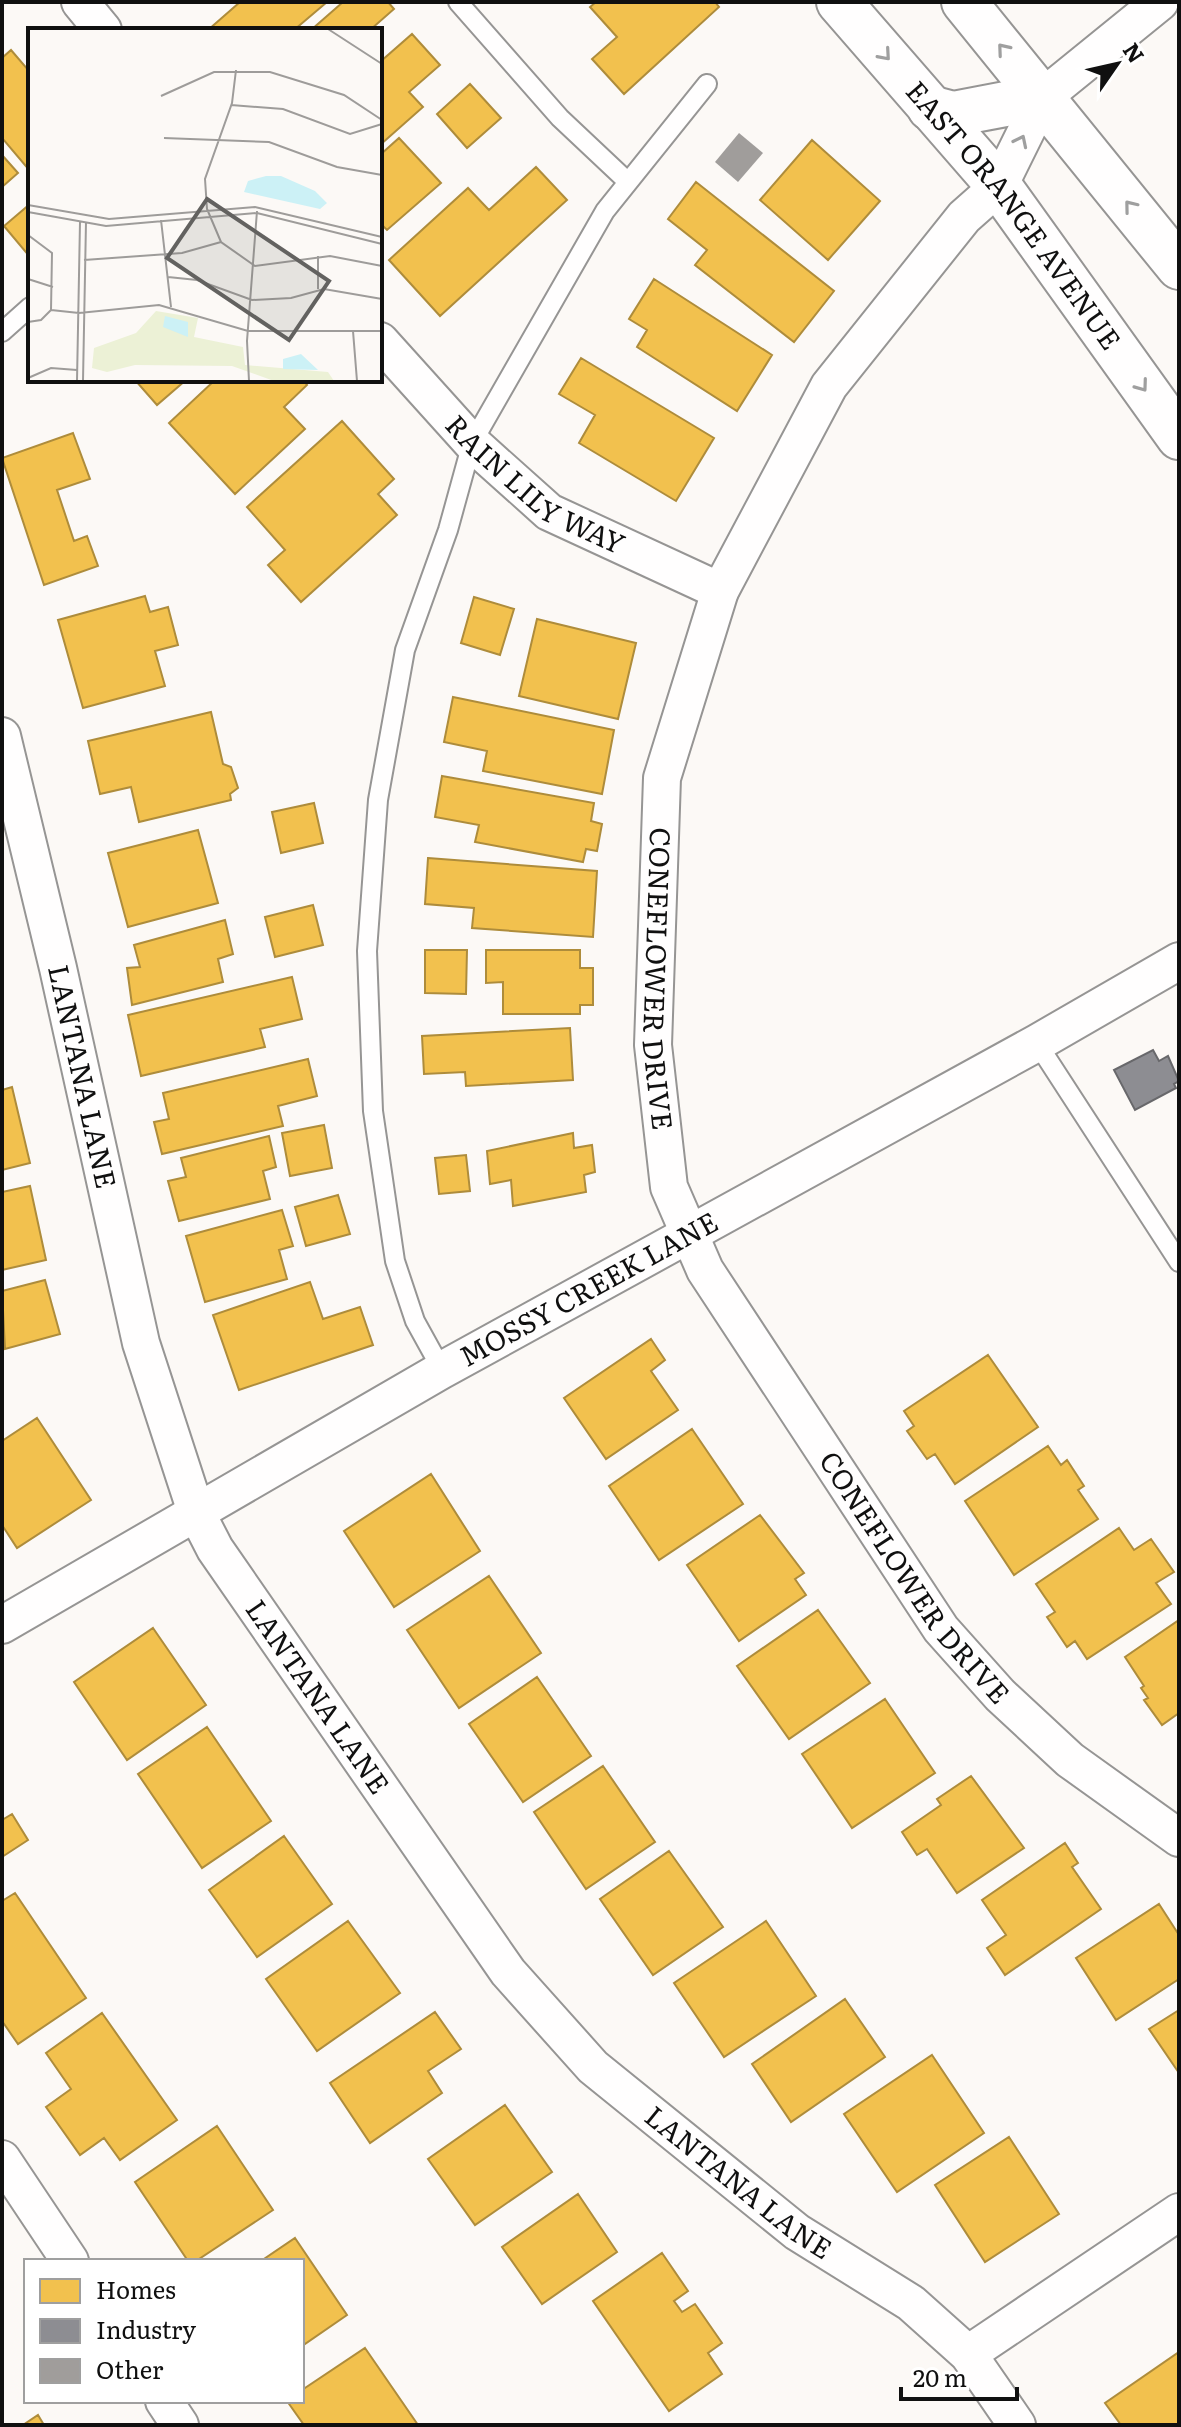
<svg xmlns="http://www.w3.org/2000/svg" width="1181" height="2427" font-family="Literata,serif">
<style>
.homes{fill:#f2c14e;stroke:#ae8c3b;stroke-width:2}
.industry{fill:#8d8d92;stroke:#68686b;stroke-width:2}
.building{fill:#a09d9b}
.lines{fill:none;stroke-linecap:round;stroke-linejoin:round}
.service-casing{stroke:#969594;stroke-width:22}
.minor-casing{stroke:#969594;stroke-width:40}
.tertiary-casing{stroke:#969594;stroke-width:48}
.service{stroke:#fffefe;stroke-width:18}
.minor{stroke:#fffefe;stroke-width:36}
.tertiary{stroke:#fffefe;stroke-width:44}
.oneway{stroke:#9f9f9f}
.labels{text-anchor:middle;stroke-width:8;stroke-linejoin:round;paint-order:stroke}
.street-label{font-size:28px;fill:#101010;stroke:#fff}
.inset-road{fill:none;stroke:#9e9c9a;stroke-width:2}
.view{fill:#636260;fill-opacity:0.15;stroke:#636260;stroke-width:4}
.inset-edge{fill:none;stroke:#101010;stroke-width:4}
</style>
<rect width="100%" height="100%" fill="#fcf9f6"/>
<!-- homes -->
<path class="homes" d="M240 2H327L294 30H208Z
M343 2H388L394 9 370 30H311Z
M596 2H715L719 7 624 94 592 59 617 37 590 7Z
M412 34 440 65 409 92 423 107 380 145V62Z
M11 50 30 72V171L2 138V58Z
M470 84 501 118 467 148 437 114Z
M399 138 441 183 387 230 380 223V155Z
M812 140 880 201 828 260 760 200Z
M2 155 18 173 2 187Z
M536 167 567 200 440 316 389 260 468 188 489 210Z
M696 182 834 291 794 342 695 265 707 250 668 219Z
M30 204V257L4 226Z
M654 279 772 355 737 411 637 347 647 330 629 319Z
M581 358 714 438 676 501 579 443 595 415 559 394Z
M135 380H186L157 405Z
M215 380H303L307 385 284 407 305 429 235 494 169 423Z
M342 421 394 479 378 494 397 515 301 602 268 565 285 550 247 507Z
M73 433 90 479 57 490 74 541 87 536 98 566 44 585 2 458Z
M145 596 150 612 168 607 178 645 155 651 165 686 83 708 58 620Z
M474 597 514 609 500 655 461 643Z
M537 619 636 643 618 719 519 696Z
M453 697 614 730 602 794 483 771 487 751 444 742Z
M211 712 223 764 231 767 238 788 230 794 231 800 139 822 131 787 100 794 88 741Z
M442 776 594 803 591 821 602 824 597 851 586 849 583 862 475 842 479 825 435 817Z
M314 803 323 843 281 853 272 812Z
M198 830 218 903 128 927 108 853Z
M428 858 597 871 593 937 472 928 474 908 425 904Z
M313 905 323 945 275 957 265 917Z
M225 920 233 954 218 959 223 982 132 1005 127 968 140 967 134 945Z
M425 950H467L466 994 425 993Z
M486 950H580V968H593V1005H580V1014H503V982L486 983Z
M292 977 302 1019 260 1029 265 1047 141 1076 128 1015Z
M570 1028 573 1080 466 1086 465 1072 424 1074 422 1036Z
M308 1059 317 1096 278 1106 283 1126 162 1154 154 1122 169 1119 163 1093Z
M12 1087 30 1163 2 1170V1090Z
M324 1125 332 1168 290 1176 282 1133Z
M573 1133 574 1148 592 1145 595 1172 584 1175 586 1192 513 1206 511 1180 490 1184 487 1151Z
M269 1136 276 1167 263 1171 270 1199 179 1221 168 1181 186 1177 181 1158Z
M466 1155 470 1191 439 1194 435 1158Z
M30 1186 46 1260 2 1270V1192Z
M338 1195 350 1234 306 1246 295 1207Z
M282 1210 293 1246 279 1250 287 1279 205 1302 186 1236Z
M45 1280 60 1334 5 1349 2 1291Z
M310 1282 323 1319 360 1307 373 1345 239 1390 213 1315Z
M651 1339 665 1360 651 1371 678 1410 606 1459 564 1398Z
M988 1355 1038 1427 955 1484 935 1454 927 1459 907 1431 914 1426 904 1411Z
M37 1418 91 1500 17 1548 2 1525V1441Z
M692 1429 743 1504 659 1560 609 1486Z
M1048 1446 1061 1465 1067 1460 1084 1486 1078 1490 1098 1519 1014 1575 965 1501Z
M431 1474 480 1551 394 1607 344 1531Z
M760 1515 804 1573 795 1579 806 1595 739 1641 687 1565Z
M1119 1528 1134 1550 1151 1539 1174 1572 1156 1583 1171 1604 1087 1659 1075 1641 1067 1647 1047 1617 1055 1612 1036 1584Z
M489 1576 541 1653 459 1708 407 1630Z
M818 1610 870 1683 789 1739 737 1666Z
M1179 1620V1713L1162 1725 1144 1700 1148 1698 1141 1688 1144 1686 1125 1657Z
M153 1628 206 1705 127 1760 74 1682Z
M537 1677 591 1756 523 1802 469 1724Z
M885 1699 935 1773 852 1828 802 1754Z
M207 1727 271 1821 202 1868 138 1774Z
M603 1766 655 1842 586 1889 534 1812Z
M971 1776 1024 1848 957 1893 927 1849 917 1855 902 1832 941 1805 937 1799Z
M12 1814 28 1840 2 1857V1820Z
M284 1836 332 1904 257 1957 209 1890Z
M1065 1843 1078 1863 1072 1867 1101 1909 1005 1975 987 1948 1006 1935 982 1900Z
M669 1851 723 1927 653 1975 600 1899Z
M15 1893 86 1998 18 2044 2 2021V1901Z
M1159 1904 1179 1935V1979L1116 2020 1076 1958Z
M348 1921 400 1993 317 2051 266 1979Z
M766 1921 816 1996 724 2057 674 1983Z
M845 1999 885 2057 791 2122 752 2064Z
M1179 2010V2073L1149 2029Z
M435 2012 461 2049 428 2071 442 2093 370 2143 330 2083Z
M102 2013 177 2120 120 2160 104 2138 80 2155 46 2107 71 2089 46 2053Z
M932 2055 984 2133 897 2192 844 2114Z
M505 2105 552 2172 475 2225 428 2159Z
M217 2126 273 2210 196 2261H188L135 2182Z
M1009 2137 1059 2214 985 2262 935 2185Z
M578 2194 617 2252 542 2304 502 2247Z
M295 2238 347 2315 302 2346V2261H261Z
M662 2253 688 2291 674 2301 682 2312 695 2304 722 2343 708 2353 722 2374 669 2411 593 2301Z
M365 2348 418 2425H304L287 2401H302V2390Z
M1179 2352V2425H1121L1105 2403Z
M38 2415 44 2425H23Z"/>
<!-- industry -->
<path class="industry" d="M1153 1050 1159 1061 1168 1056 1179 1081 1174 1084 1176 1088 1135 1110 1114 1070Z"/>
<!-- building -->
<path class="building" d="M739 133 763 153 738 182 715 162Z"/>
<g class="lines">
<!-- service casing -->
<g class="service-casing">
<path id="service" d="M458 2 560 118 628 182
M2 332 30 307
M1037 1043 1179 1262
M442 1370 415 1321 395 1261 373 1111 367 951 378 800 405 650 448 530 472 443 605 211 707 84"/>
</g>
<!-- minor casing -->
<g class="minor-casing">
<g id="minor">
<path d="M80 2 103 30"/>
<path id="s1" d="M1160 2 1043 97 999 186 964 217 829 386 720 591 662 778 653 1045 669 1187 705 1270 941 1629 1000 1695 1070 1760 1179 1838"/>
<path id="s2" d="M380 341 472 443 549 512 720 591"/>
<path id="s3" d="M2 736 58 968 141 1343 196 1512 215 1549 508 1972 593 2067 797 2232 911 2303 968 2354 1017 2425"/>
<path id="s4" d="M2 1625 442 1370 1037 1043 1179 961"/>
<path d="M2 2159 70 2261"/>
<path d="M968 2354 1179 2212"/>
<path d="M164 2401 180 2425"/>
</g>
</g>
<!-- tertiary casing -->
<g class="tertiary-casing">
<g id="tertiary">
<path id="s5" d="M839 2 999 186 1179 437"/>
<path d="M964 2 1179 267"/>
<path d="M930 108 953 114 1043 97"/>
</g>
</g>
<!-- service -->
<use href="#service" class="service"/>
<!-- minor -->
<use href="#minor" class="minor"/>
<!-- tertiary -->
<use href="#tertiary" class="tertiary"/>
</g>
<!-- one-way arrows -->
<defs><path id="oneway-chevron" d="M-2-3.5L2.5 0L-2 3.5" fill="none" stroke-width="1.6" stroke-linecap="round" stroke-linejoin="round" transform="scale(2)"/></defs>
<g class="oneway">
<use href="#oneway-chevron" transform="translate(1003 49) rotate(-130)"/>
<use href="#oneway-chevron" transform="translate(885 55) rotate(49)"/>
<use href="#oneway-chevron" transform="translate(1021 141) rotate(-64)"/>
<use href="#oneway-chevron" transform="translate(1130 206) rotate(-129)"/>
<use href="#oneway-chevron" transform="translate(1142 386) rotate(54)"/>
</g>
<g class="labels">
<!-- street labels -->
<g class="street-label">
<text dy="10" stroke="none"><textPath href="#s5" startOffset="276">EAST ORANGE AVENUE</textPath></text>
<text dy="10" stroke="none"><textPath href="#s2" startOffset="214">RAIN LILY WAY</textPath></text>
<text dy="10" stroke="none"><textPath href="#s1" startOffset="1142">CONEFLOWER DRIVE</textPath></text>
<text dy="10" stroke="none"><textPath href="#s3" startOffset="350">LANTANA LANE</textPath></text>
<text dy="10" stroke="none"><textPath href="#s4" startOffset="676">MOSSY CREEK LANE</textPath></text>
<text dy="10" stroke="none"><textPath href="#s1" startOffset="1814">CONEFLOWER DRIVE</textPath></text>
<text dy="10" stroke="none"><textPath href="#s3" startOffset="1022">LANTANA LANE</textPath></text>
<text dy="10" stroke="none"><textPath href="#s3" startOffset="1670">LANTANA LANE</textPath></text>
</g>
</g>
<!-- overview -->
<g transform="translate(28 28)">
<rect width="354" height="354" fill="#fcf9f6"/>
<path d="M128 283 170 290 166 309 215 319 217 337 300 344 306 353H246L204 338 107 337 79 344 64 340 66 320 108 305Z" fill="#ecf1d6"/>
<path d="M238 148H253L287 163 299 175 292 181 216 164 220 153ZM137 288 160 294V309L135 299ZM273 326 290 342 255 341V331Z" fill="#ccf1f6"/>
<path class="inset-road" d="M300 1 354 36M208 42 204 75 177 151 179 181 193 214 227 238 302 228 354 238M133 68 186 44H242L316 67 354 92M203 77 255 81 322 106 354 96M136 110 241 114 309 139 354 147M0 177 81 191 227 179 354 209M0 184 78 198 229 185 354 216M133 192 143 279M0 207 24 225 23 282M56 232 154 225 193 214M140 249 169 252 224 272 263 270 296 261 354 271M0 251 25 259M290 261V228M23 282 51 285 131 277 220 303H354M0 294 13 292 23 282M325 303 329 353M0 350 23 340 49 342M49 353 52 194M55 353 58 194M221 353 219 313 229 183"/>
<path class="view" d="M179 171 301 253 261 312 139 230Z"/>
<rect width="354" height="354" class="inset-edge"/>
</g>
<!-- border -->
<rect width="1181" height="2427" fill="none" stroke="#101010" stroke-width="8"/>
<!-- legend -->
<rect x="24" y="2259" width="280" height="144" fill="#ffffff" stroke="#9f9f9f" stroke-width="2"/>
<rect x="40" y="2279" width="40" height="24" fill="#f2c14e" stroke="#9f9f9f" stroke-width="2"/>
<text x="96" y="2299" font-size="24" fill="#101010">Homes</text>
<rect x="40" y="2319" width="40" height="24" fill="#8d8d92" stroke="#9f9f9f" stroke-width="2"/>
<text x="96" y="2339" font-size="24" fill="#101010">Industry</text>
<rect x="40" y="2359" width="40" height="24" fill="#a09d9b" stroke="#9f9f9f" stroke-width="2"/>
<text x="96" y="2379" font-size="24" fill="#101010">Other</text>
<!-- north arrow -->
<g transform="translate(1117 64) rotate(56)" stroke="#ffffff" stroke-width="6" paint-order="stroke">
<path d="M0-6L14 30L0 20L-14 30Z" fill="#101010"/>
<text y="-12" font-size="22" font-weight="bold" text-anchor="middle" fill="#101010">N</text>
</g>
<!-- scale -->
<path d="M901 2387v12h116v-12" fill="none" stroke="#101010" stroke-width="4"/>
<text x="913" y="2387" font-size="24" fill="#101010" stroke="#ffffff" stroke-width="6" paint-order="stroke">20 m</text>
</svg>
